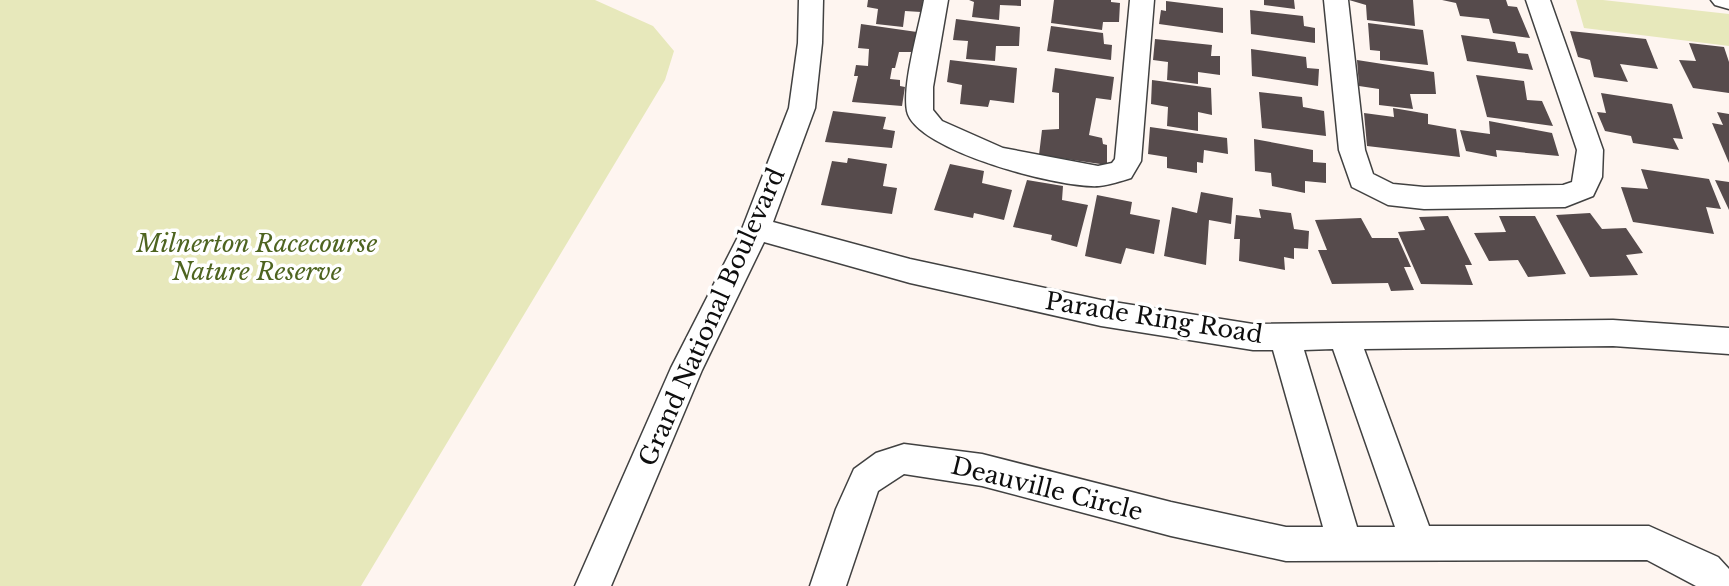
<svg xmlns="http://www.w3.org/2000/svg" width="1729" height="586" font-family="'Libre Baskerville',serif">
<style>
.green{fill:#e7e8bb}
.building{fill:#564b4c}
.lines{fill:none;stroke-linecap:round;stroke-linejoin:round}
.minor-casing{stroke:#414141;stroke-width:3}
.minor{fill:#fff;fill-rule:evenodd}
.labels{text-anchor:middle;stroke-width:7;stroke-linejoin:round;paint-order:stroke}
.park-label{font-size:24px;font-style:italic;fill:#4e6420;stroke:#fff}
.street-label{font-size:24px;fill:#0e0e0e;stroke:#fff}
</style>
<rect width="100%" height="100%" fill="#fef5f0"/>
<!-- green -->
<path class="green" d="M0 0H595L653 26 674 51 665 80 361 586H0Z
M1576 0H1603L1729 14V46L1584 28Z"/>
<!-- building -->
<path class="building" d="M868 0H923L921 12 905 11 903 27 876 24 878 9 867 7Z
M969 0H1021V6L1000 5 999 20 972 17 974 2Z
M1054 0H1111V2L1120 3 1119 22H1103L1102 30 1051 23Z
M1264 0H1294L1295 9 1264 5Z
M1349 0H1413L1415 26 1367 20 1366 5Z
M1442 0H1506L1508 6 1517 7 1530 38 1493 33 1489 19 1460 16 1456 3Z
M1166 1 1223 8V33L1159 24 1161 10 1166 11Z
M1250 10 1303 16 1304 26 1315 28V43L1251 34Z
M956 19 1020 27 1019 46H996L995 61 966 59 968 41 953 40Z
M1368 23 1423 30 1428 65 1380 60V51L1370 50Z
M861 24 917 32 914 52H899L895 68H892L890 79 900 80V86L905 87 902 106 852 102 858 76H854L856 65 868 66 869 49 858 48Z
M1051 26 1103 33 1104 44 1112 45 1111 60 1047 51Z
M1570 31 1646 39 1658 69 1620 64 1628 82 1594 77 1590 60 1578 57Z
M1461 35 1515 42 1518 53 1528 54 1533 70 1467 61Z
M1155 39 1212 45 1211 56H1220V75L1198 72V84L1167 80 1168 62 1153 60Z
M1689 43 1724 47 1729 62V93L1693 88 1679 60 1696 61Z
M1251 49 1306 57 1307 68 1319 69 1318 86 1252 76Z
M950 60 1017 68 1014 103 990 100 988 107 960 104 962 85 947 82Z
M1357 60 1434 72 1436 94H1410L1413 109 1379 105V89L1359 86Z
M1055 68 1114 77 1111 100 1096 98 1089 135 1102 138 1103 144 1107 145V165L1039 155 1042 130 1059 129V93L1052 92Z
M1476 75 1524 81 1527 100 1542 101 1553 126 1487 117Z
M1152 80 1211 88 1212 115 1198 112V131L1167 126 1168 107 1151 104Z
M1259 92 1302 97 1303 107 1324 111 1326 136 1262 128Z
M1601 93 1672 104 1683 139 1673 138 1679 150 1633 143 1631 136 1605 131 1597 112 1606 113Z
M1393 108 1428 114V124L1456 129 1460 157 1367 146 1364 113 1394 117Z
M833 111 886 117 883 129 895 131 892 148 825 142Z
M1717 112 1729 114V163L1712 123 1723 125Z
M1489 121 1552 133 1559 156 1496 150 1497 157 1466 151 1460 130 1490 134Z
M1150 127 1227 138 1228 154 1204 150 1203 163 1197 162V173L1167 168V157L1148 154Z
M1254 139 1313 150V162L1326 163V183L1305 181V193L1272 186 1271 173 1255 171Z
M848 158 887 164 883 186 897 188 892 214 821 205 832 161 847 163Z
M950 164 984 171 982 183 1012 190 1004 220 974 213 973 218 934 210Z
M1641 169 1709 179 1721 209 1706 207 1714 234 1633 222 1621 187 1648 189Z
M1027 180 1063 186 1062 200 1088 205 1077 247 1051 240 1052 235 1013 227Z
M1715 180 1729 182V210Z
M1201 192 1233 198 1231 224 1209 220 1206 265 1164 256 1172 207 1197 213Z
M1097 195 1132 202 1130 214 1160 220 1154 254 1126 248 1121 264 1085 256Z
M1259 209 1291 213 1294 229 1309 231 1308 249 1294 248V259L1284 257 1285 270 1239 261 1240 239H1234L1236 215 1261 218Z
M1590 213 1602 229 1626 228 1643 253 1626 255 1638 275 1590 277 1556 215Z
M1448 216 1472 265H1465L1473 285 1421 284 1398 232 1425 230 1419 217Z
M1499 216H1535L1566 274 1528 277 1518 260 1489 261 1474 233 1506 232Z
M1361 218 1372 238H1398L1411 267H1404L1414 290 1391 291 1388 283 1332 284 1318 250H1327L1315 220Z"/>
<g class="lines">
<!-- minor casing -->
<g class="minor-casing">
<path id="minor" d="M799 0H823L822 43 815 108 773 222 910 259 1101 300 1253 324 1613 320 1729 328V354L1613 346 1364 349 1429 526H1649L1718 557 1729 569V586H1696L1647 560 1286 561 1171 536 982 486 904 474 878 491 846 586H810L836 509 854 469 876 453 904 444 982 454 1171 502 1286 527H1323L1273 350H1253L1101 326 910 283 764 242 702 370 611 586H575L671 368 742 229 789 108 798 43ZM1333 349 1395 527H1357L1304 350Z
M924 0H948L933 87V110L942 121 1003 148 1098 166 1112 163 1115 159 1130 0H1154L1141 161 1131 178C1121 181 1110 185 1099 186 1063 189 915 151 907 111 902 84 919 28 924 0Z
M1324 0H1348L1365 150 1373 174 1393 184 1424 187 1563 185 1572 182 1577 150 1526 0H1550L1603 150 1602 177 1593 196 1565 207 1424 209 1388 205 1352 187 1339 150Z
M1711 0H1729V9L1715 5Z"/>
</g>
<!-- minor -->
<use href="#minor" class="minor"/>
</g>
<g class="labels">
<!-- park labels -->
<g class="park-label">
<text x="257" y="252">Milnerton Racecourse<tspan x="257" dy="28">Nature Reserve</tspan></text>
</g>
<!-- street labels -->
<g class="street-label">
<text transform="translate(712 317) rotate(-66)" y="8">Grand National Boulevard</text>
<text transform="translate(1154 318) rotate(9)" y="8">Parade Ring Road</text>
<text transform="translate(1047 489) rotate(14)" y="8">Deauville Circle</text>
</g>
</g>
</svg>
